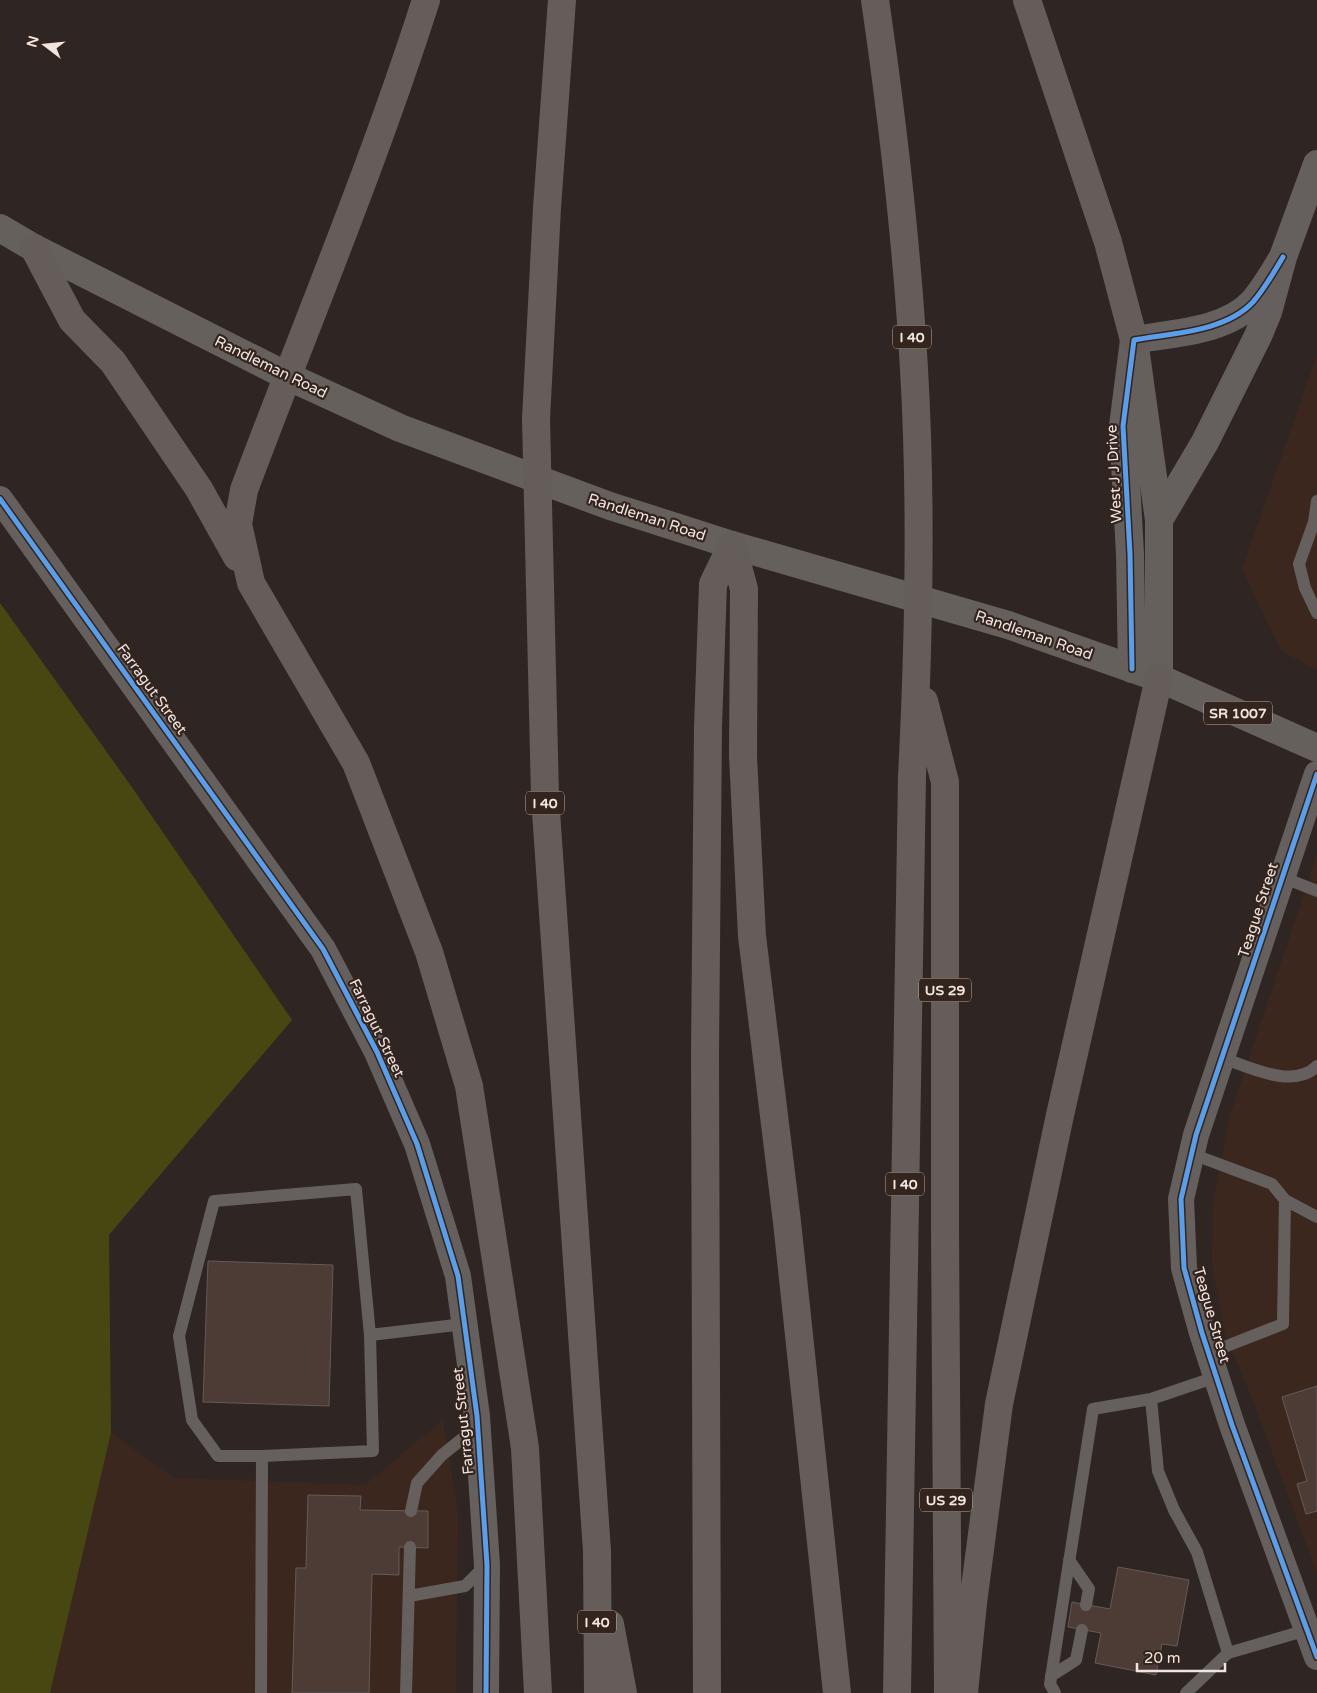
<svg xmlns="http://www.w3.org/2000/svg" width="1317" height="1693" font-family="'Varela Round',sans-serif">
<style>
.built{fill:#3c271f}
.green{fill:#474711}
.building{fill:#4d3b36;stroke:#635b58}
.lines{fill:none;stroke-linecap:round;stroke-linejoin:round}
.service{stroke:#65605e;stroke-width:12}
.minor{stroke:#65605e;stroke-width:26}
.tertiary{stroke:#65605e;stroke-width:28}
.primary{stroke:#66605d;stroke-width:28}
.motorway{stroke:#645d5a;stroke-width:28}
.cycleway-casing{stroke:#34241e;stroke-width:8}
.cycleway{stroke:#5a9eea;stroke-width:5}
.labels{text-anchor:middle;stroke-width:4.5;stroke-linejoin:round;paint-order:stroke}
.shield{fill:#34241e;stroke:#b8aba6;stroke-width:1}
.shield-label{font-size:14px;font-weight:bold;fill:#f0e5e0}
.street-label{font-size:15px;fill:#f0e5e0;stroke:#34241e}
</style>
<rect width="100%" height="100%" fill="#2f2623"/>
<!-- built -->
<path class="built" d="M1317 355V670L1281 651 1242 569Z
M1317 855V1574L1254 1403 1225 1334 1212 1266 1213 1201 1230 1115Z
M443 1420 458 1515 456 1693H50L111 1433 174 1478 365 1485Z"/>
<!-- green -->
<path class="green" d="M0 603 129 783 292 1020 109 1235 111 1433 50 1693H0Z"/>
<!-- building -->
<path class="building" d="M208 1261 333 1265 329 1406 203 1402Z
M1317 1386V1511L1306 1514 1297 1484 1307 1481 1282 1397Z
M308 1495 361 1496 360 1510 428 1511V1548L399 1547V1575L372 1574 369 1693H292L296 1568H306Z
M1118 1567 1189 1580 1177 1646 1162 1644 1156 1675 1095 1663 1101 1633 1068 1627 1072 1602 1110 1609Z"/>
<g class="lines">
<!-- service -->
<path class="service" d="M1317 501 1314 522 1299 564 1305 588 1317 613
M1282 877 1317 891
M1222 1058C1250 1067 1293 1090 1317 1066
M1192 1154 1272 1184 1285 1200 1283 1324 1209 1353
M1285 1200 1317 1217
M370 1335 464 1324
M1216 1377 1151 1399 1158 1471 1174 1510 1197 1552 1228 1653 1307 1630
M411 1511 417 1483 442 1455 478 1426
M1069 1560 1089 1589 1086 1605
M409 1596 465 1586 485 1566
M1051 1676 1076 1660 1082 1630
M261 1693 262 1456 373 1451 370 1335 356 1189 214 1201 179 1336 192 1420 218 1456H262
M406 1693 410 1547
M1055 1693 1050 1684 1093 1409 1151 1399
M1186 1693 1228 1653"/>
<!-- minor -->
<path class="minor" d="M0 499 323 949 377 1052 417 1144 458 1276 477 1416 487 1565 486 1693
M1317 774 1196 1135 1181 1199 1184 1268 1202 1333 1232 1425 1317 1657"/>
<!-- tertiary -->
<path class="tertiary" d="M1159 520 1205 442 1258 336 1268 312 1283 257 1317 164
M1132 669 1130 554 1123 426 1134 340C1172 333 1225 332 1253 302 1265 288 1274 272 1283 257"/>
<!-- primary -->
<path class="primary" d="M0 228 34 248 287 376 400 428 610 506 732 545 1008 625 1159 678 1317 748
M1134 340 1159 520V678"/>
<!-- motorway -->
<path class="motorway" d="M426 0C373 166 305 327 244 490L238 524 251 583 356 763 429 952 469 1086 525 1448 538 1693
M562 0 547 208 536 419 545 797 597 1551 598 1693
M875 0C893 123 907 246 914 369 922 505 919 641 912 776L897 1693
M1027 0 1108 242 1134 340
M34 248 72 320 113 362 199 489 237 557
M732 545 744 589 743 756 752 936 787 1222 837 1693
M924 701 945 782V1228L948 1693
M610 1624 623 1693
M707 1693 705 1055 708 727 713 584 732 545
M964 1693 973 1603 999 1404 1060 1115 1159 678"/>
<!-- cycleway casing -->
<g class="cycleway-casing">
<path id="cycleway" d="M0 499 323 949 377 1052 417 1144 458 1276 477 1416 487 1565 486 1693
M1132 669 1130 554 1123 426 1134 340C1172 333 1225 332 1253 302 1265 288 1274 272 1283 257
M1317 774 1196 1135 1181 1199 1184 1268 1202 1333 1232 1425 1317 1657"/>
</g>
<!-- cycleway -->
<use href="#cycleway" class="cycleway"/>
</g>
<g class="labels">
<!-- shield labels -->
<g class="shield">
<rect x="893" y="325.5" width="38" height="23" rx="4"/>
<rect x="1204" y="701.5" width="68" height="23" rx="4"/>
<rect x="526" y="791.5" width="38" height="23" rx="4"/>
<rect x="919" y="978.5" width="52" height="23" rx="4"/>
<rect x="886" y="1172.5" width="38" height="23" rx="4"/>
<rect x="920" y="1488.5" width="52" height="23" rx="4"/>
<rect x="578" y="1610.5" width="38" height="23" rx="4"/>
</g>
<g class="shield-label">
<text x="912" y="342">I 40</text>
<text x="1238" y="718">SR 1007</text>
<text x="545" y="808">I 40</text>
<text x="945" y="995">US 29</text>
<text x="905" y="1189">I 40</text>
<text x="946" y="1505">US 29</text>
<text x="597" y="1627">I 40</text>
</g>
<!-- street labels -->
<g class="street-label">
<text transform="translate(271 367) rotate(26)" y="5">Randleman Road</text>
<text transform="translate(1114 474) rotate(-93)" y="5">West J J Drive</text>
<text transform="translate(647 517) rotate(18)" y="5">Randleman Road</text>
<text transform="translate(1034 635) rotate(19)" y="5">Randleman Road</text>
<text transform="translate(152 689) rotate(54)" y="5">Farragut Street</text>
<text transform="translate(1258 910) rotate(-72)" y="5">Teague Street</text>
<text transform="translate(377 1028) rotate(64)" y="5">Farragut Street</text>
<text transform="translate(1212 1315) rotate(74)" y="5">Teague Street</text>
<text transform="translate(463 1421) rotate(-96)" y="5">Farragut Street</text>
</g>
</g>
<!-- north arrow -->
<g transform="translate(45 45) rotate(286)" stroke="#34241e" stroke-width="4" paint-order="stroke">
<path d="M0-4L9 19L0 12L-9 19Z" fill="#f0e5e0"/>
<text y="-8" font-size="14" font-weight="bold" text-anchor="middle" fill="#f0e5e0">N</text>
</g>
<!-- scale -->
<path d="M1137 1663v8h88v-8" fill="none" stroke="#f0e5e0" stroke-width="2.5"/>
<text x="1144" y="1663" font-size="15" fill="#f0e5e0" stroke="#34241e" stroke-width="4" paint-order="stroke">20 m</text>
</svg>
